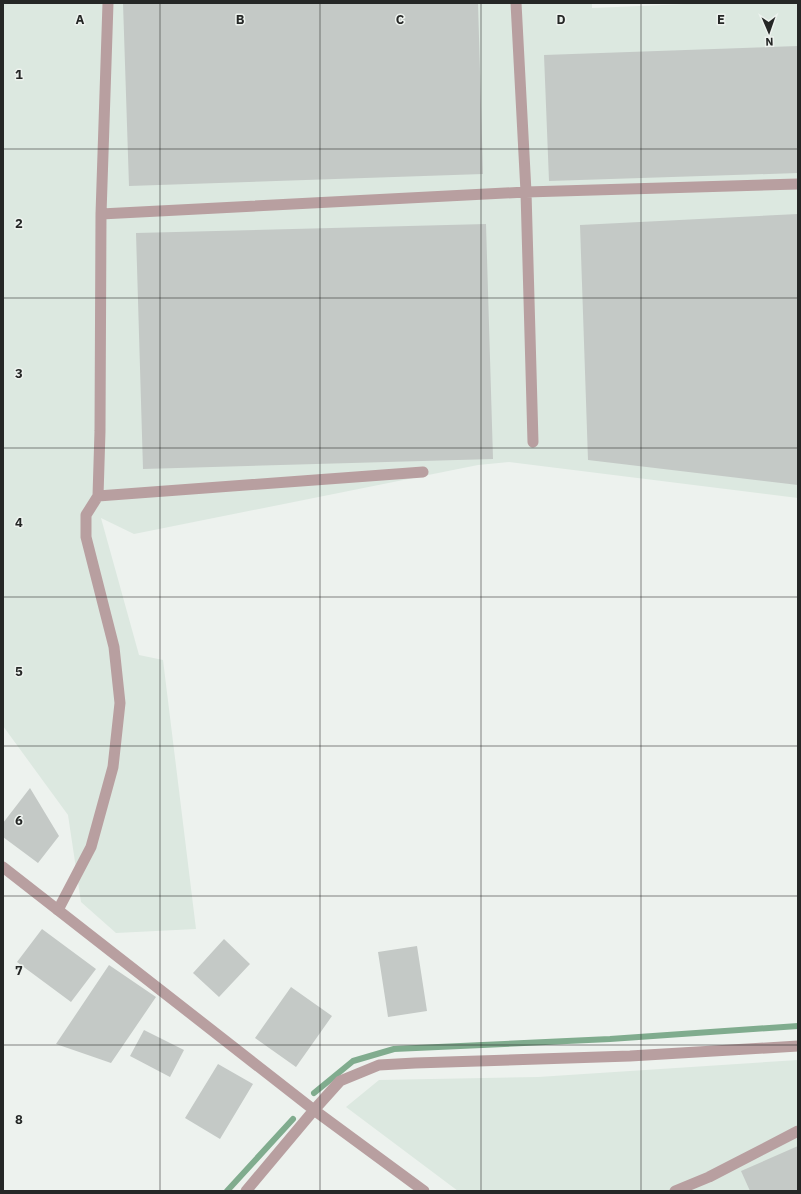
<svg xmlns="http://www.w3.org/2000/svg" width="801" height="1194" font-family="'IBM Plex Sans',sans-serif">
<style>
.built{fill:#dce8e0}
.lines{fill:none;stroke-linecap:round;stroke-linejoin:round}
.stream{stroke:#80ac8e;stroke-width:6}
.building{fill:#c4c9c6}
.service{stroke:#b89fa0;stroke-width:11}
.minor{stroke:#b89fa0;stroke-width:11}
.tertiary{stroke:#b89fa0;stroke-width:11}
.grid{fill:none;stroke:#252726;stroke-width:1;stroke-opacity:0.55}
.grid-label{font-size:13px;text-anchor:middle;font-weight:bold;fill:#252726;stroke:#edf2ee;stroke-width:3;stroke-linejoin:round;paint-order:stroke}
</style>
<rect width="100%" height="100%" fill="#edf2ee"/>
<!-- built -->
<path class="built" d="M3 3H592V8L710 3H798V498L509 462 478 465 134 534 101 518 139 655 163 660 196 929 116 933 81 902 68 815 3 726Z
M798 1060V1191H458L346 1107 379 1080 538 1077Z"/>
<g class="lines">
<!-- stream -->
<path class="stream" d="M314 1093 353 1061 394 1049 610 1039 798 1026
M227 1191 293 1119"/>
</g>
<!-- building -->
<path class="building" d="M123 3H478L483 174 129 186Z
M798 46V173L549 181 544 55Z
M798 214V485L588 460 580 225Z
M486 224 493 459 143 469 136 233Z
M30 788 59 836 38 863 3 837V823Z
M42 929 96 969 71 1002 17 962Z
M224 939 250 964 219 997 193 973Z
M417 946 427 1011 388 1017 378 952Z
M109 965 156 997 111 1063 56 1044Z
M291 987 332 1016 296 1067 255 1038Z
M144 1030 184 1050 170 1077 130 1056Z
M218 1064 253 1084 220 1139 185 1118Z
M798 1146V1191H750L741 1171Z"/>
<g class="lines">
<!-- service -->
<path class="service" d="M516 3 526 192 533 442
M101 214 526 192 798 184
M98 496 423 472
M58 910 91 847 113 767 120 703 114 647 86 537V515L98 496 100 431 101 214 108 3
M675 1191 709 1177 798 1131"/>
<!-- minor -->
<path class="minor" d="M314 1110 340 1081 379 1065 415 1063 630 1056 798 1046"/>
<!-- tertiary -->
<path class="tertiary" d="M3 867 314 1110 424 1191
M246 1191 314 1110"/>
</g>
<!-- grid -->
<path class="grid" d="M160 3V1191M320 3V1191M481 3V1191M641 3V1191M3 149H798M3 298H798M3 448H798M3 597H798M3 746H798M3 896H798M3 1045H798"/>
<g class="grid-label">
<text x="80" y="24">A</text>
<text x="240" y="24">B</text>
<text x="400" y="24">C</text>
<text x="561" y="24">D</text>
<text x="721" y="24">E</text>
<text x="19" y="79">1</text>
<text x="19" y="228">2</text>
<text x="19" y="378">3</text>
<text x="19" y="527">4</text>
<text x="19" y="676">5</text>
<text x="19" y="825">6</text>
<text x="19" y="975">7</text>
<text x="19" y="1124">8</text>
</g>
<!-- border -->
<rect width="801" height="1194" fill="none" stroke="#252726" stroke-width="8"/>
<!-- north arrow -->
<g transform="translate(769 32) rotate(178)" stroke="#edf2ee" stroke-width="3" paint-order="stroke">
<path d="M0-3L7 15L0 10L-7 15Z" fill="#252726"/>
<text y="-6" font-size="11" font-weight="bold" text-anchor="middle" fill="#252726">N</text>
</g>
</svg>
